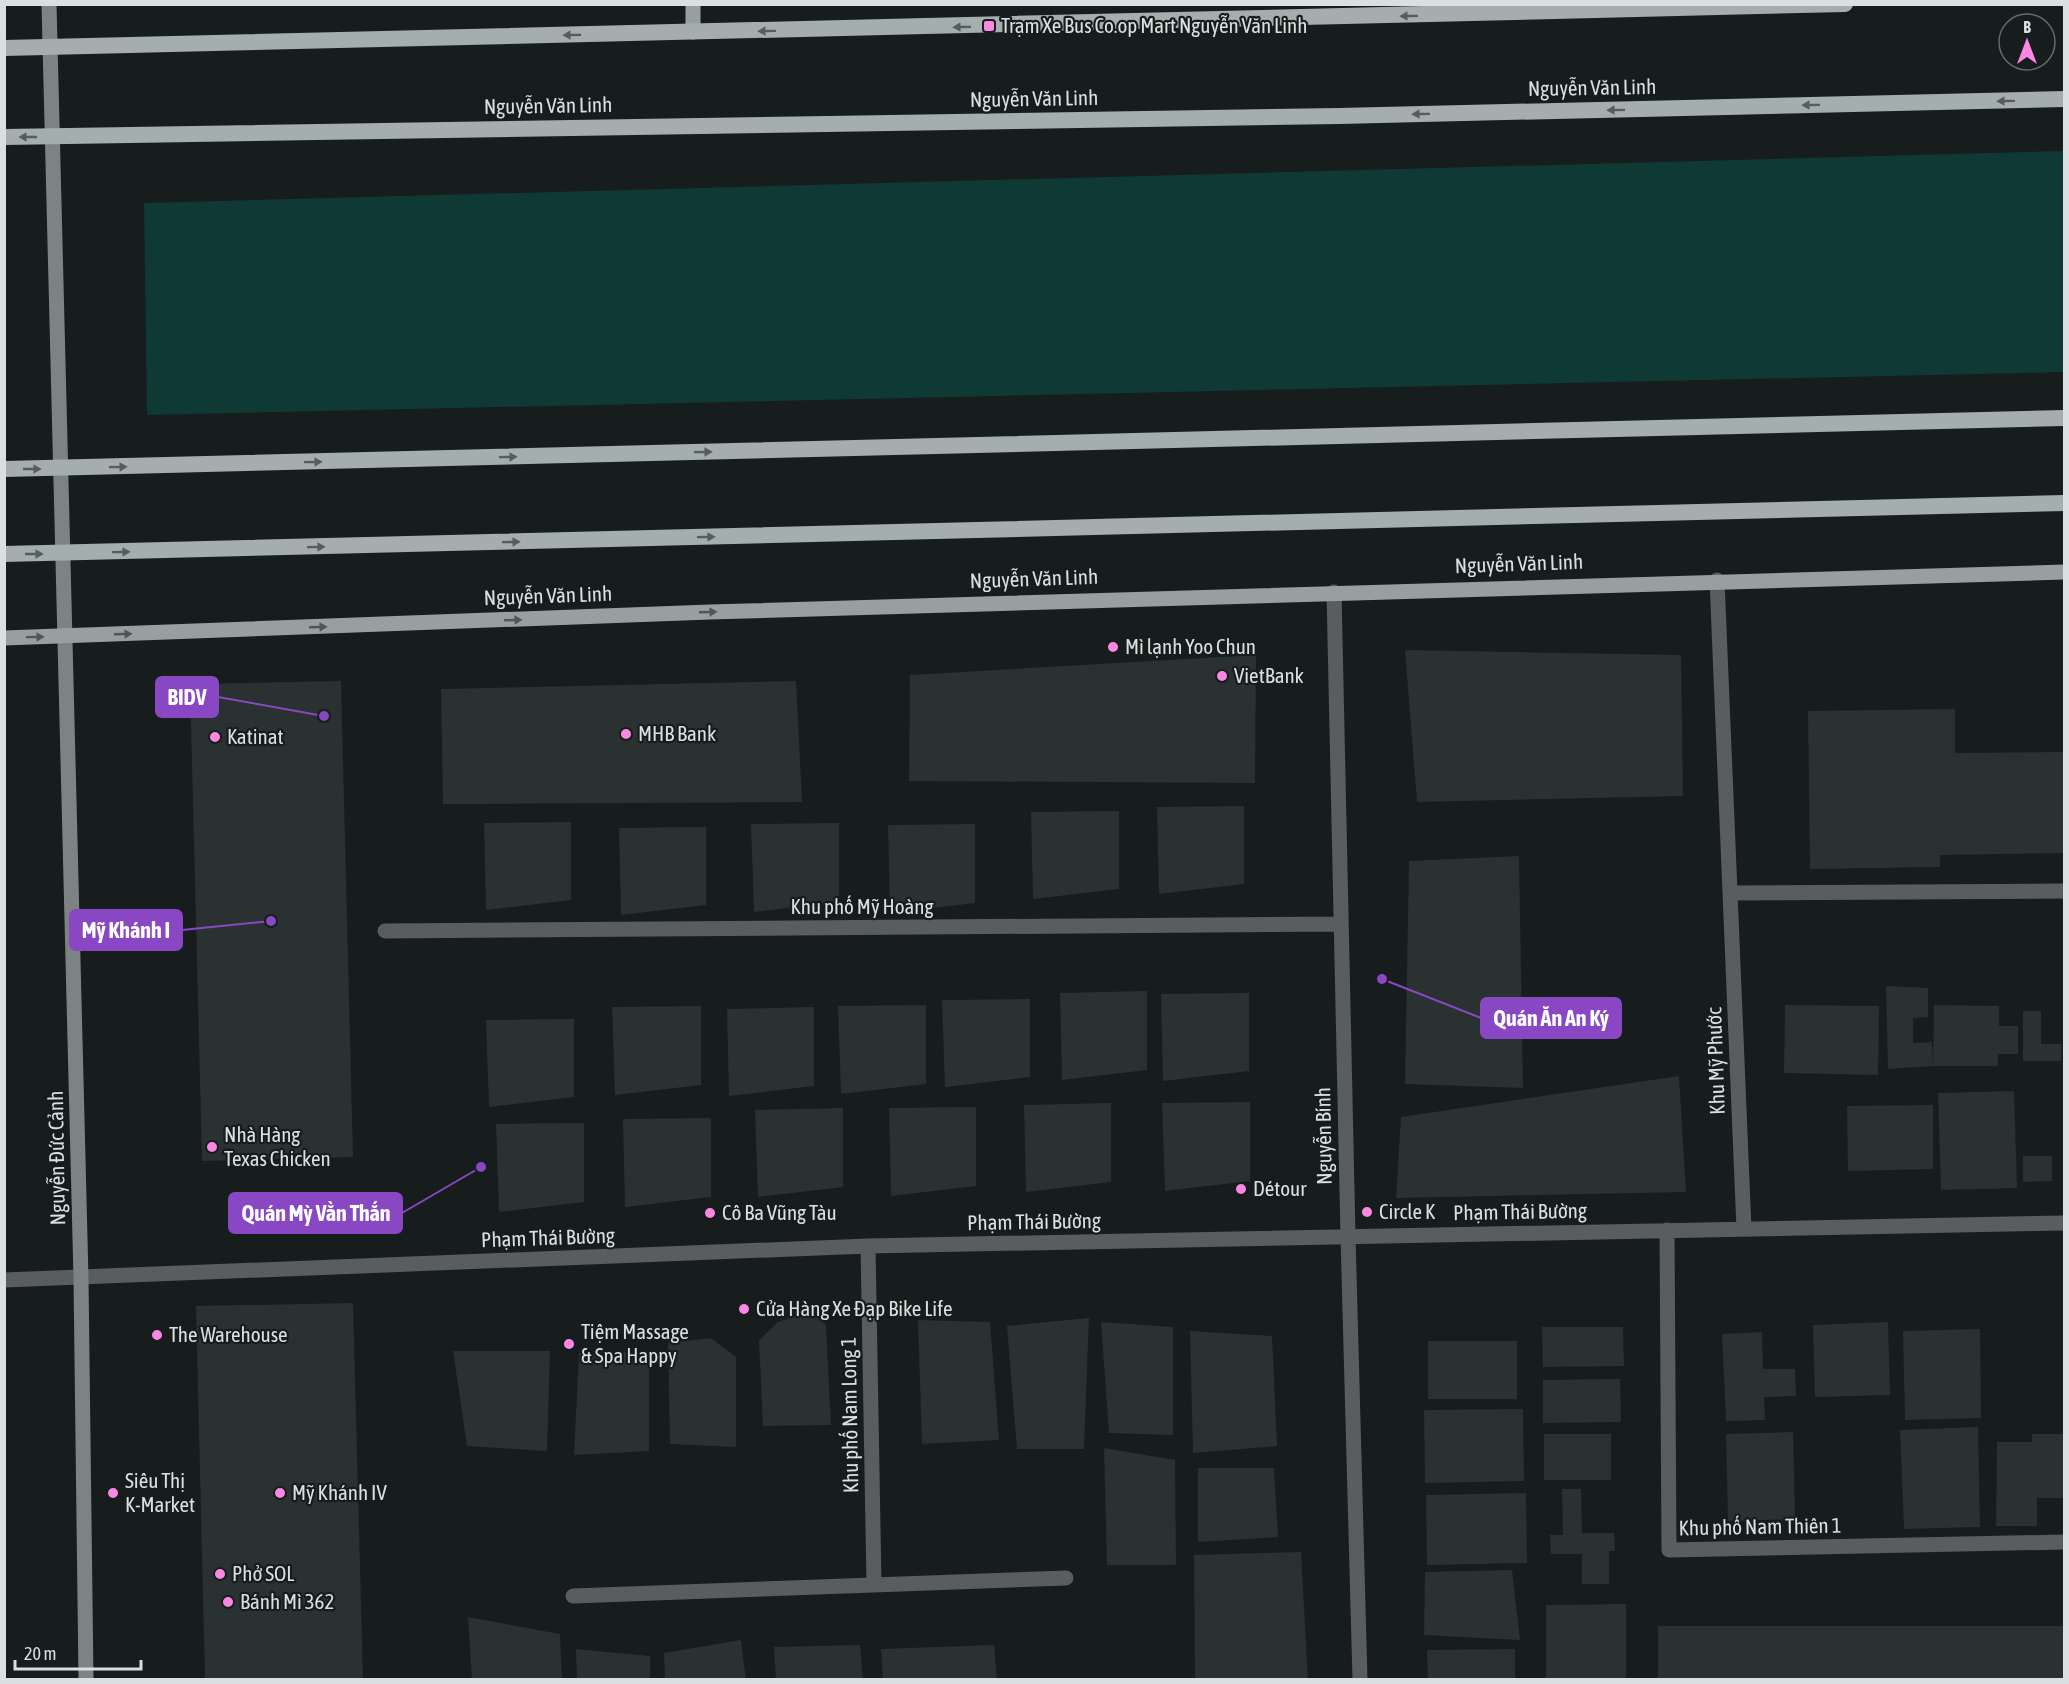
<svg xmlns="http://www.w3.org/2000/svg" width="2069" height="1684" font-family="'Asap Condensed',sans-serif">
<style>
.green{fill:#0e3934}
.building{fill:#293230}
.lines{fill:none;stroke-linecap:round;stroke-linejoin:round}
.minor{stroke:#595d5d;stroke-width:15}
.secondary{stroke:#7c8382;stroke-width:15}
.primary{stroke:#98a09f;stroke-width:15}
.trunk{stroke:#a4aeac;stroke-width:16}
.oneway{fill:#565e5d}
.oneway2{fill:#505857}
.poi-dot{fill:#fc86e3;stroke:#161d1c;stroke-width:2}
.labels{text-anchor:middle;stroke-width:4.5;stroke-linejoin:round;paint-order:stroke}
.poi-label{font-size:21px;fill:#dae0df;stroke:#161d1c;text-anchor:start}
.street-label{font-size:21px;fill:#dae0df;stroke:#161d1c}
.leader{fill:none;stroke:#8947c4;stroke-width:2}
.callout-dot{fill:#8947c4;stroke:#161d1c;stroke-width:2}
.callout{fill:#8947c4;stroke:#8947c4;stroke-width:2}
.callout-label{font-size:22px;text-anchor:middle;font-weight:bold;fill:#fff}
</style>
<rect width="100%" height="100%" fill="#161d1c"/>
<!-- green -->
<path class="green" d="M2064 151V372L147 415 144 203Z"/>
<!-- building -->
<path class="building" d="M1405 650 1681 655 1683 796 1417 802Z
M1256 655 1255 783 909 781 910 675Z
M341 681 353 1157 202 1161 190 684Z
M796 681 802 802 443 804 441 689Z
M1955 709V753L2064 752V853L1940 855V867L1810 869 1808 711Z
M1244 806V884L1159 894 1157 807Z
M1119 811V889L1033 899 1031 812Z
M571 822V900L486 910 484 823Z
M839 823V902L754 912 751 824Z
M975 824V903L890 913 888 825Z
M706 827V905L621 915 619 828Z
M1519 856 1523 1088 1405 1084 1409 861Z
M1886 986 1928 988V1017L1913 1018V1043L1932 1042 1933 1066 1888 1069Z
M1147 991V1070L1062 1080 1060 993Z
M1249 993V1071L1163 1081 1161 994Z
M1030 999V1077L945 1087 942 1000Z
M926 1005V1084L841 1094 838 1006Z
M1785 1005 1879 1006 1878 1075 1784 1073Z
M1934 1005 1999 1006V1026H2018V1054H1998V1066H1933Z
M701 1006V1085L615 1095 612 1007Z
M814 1007V1086L729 1096 727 1009Z
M2023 1011H2041V1044H2061V1061H2023Z
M574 1019V1097L489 1107 486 1020Z
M1679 1076 1686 1192 1396 1198 1401 1117Z
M2014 1091 2017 1188 1941 1190 1938 1093Z
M1250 1102V1181L1165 1191 1162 1103Z
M1111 1103V1182L1026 1192 1024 1105Z
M1933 1105V1169L1848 1171 1847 1106Z
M976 1107V1186L891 1196 889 1108Z
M843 1108V1187L758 1197 755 1110Z
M711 1118V1197L625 1207 623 1119Z
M584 1123V1202L499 1212 496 1124Z
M2023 1156H2052V1181L2023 1182Z
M353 1303 363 1680H205L196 1306Z
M810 1311 826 1325 831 1425 763 1426 759 1340 778 1322Z
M1089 1318 1084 1449H1017L1007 1326Z
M918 1320 990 1322 999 1440 922 1444Z
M1101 1322 1173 1327V1435L1109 1433Z
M1888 1322 1890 1395 1815 1397 1813 1325Z
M1542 1327H1623L1624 1366 1543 1367Z
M1980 1329 1981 1418 1905 1420 1903 1331Z
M1190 1331 1272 1336 1277 1446 1193 1453Z
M1762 1332 1763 1369H1795L1796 1396 1764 1397 1765 1420 1726 1421 1722 1334Z
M711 1338 736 1357V1447L670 1444 668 1343Z
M1428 1341H1517V1399H1428Z
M453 1351H550L547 1451 467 1446Z
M649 1351V1451L574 1455 579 1353Z
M1620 1379 1621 1422 1543 1423V1380Z
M1523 1409 1524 1481 1425 1483 1424 1410Z
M1978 1427 1980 1527 1904 1529 1900 1430Z
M1793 1432 1795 1519 1728 1521 1726 1434Z
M1544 1434H1611V1480H1544Z
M2032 1434H2064V1498H2037V1526H1996L1997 1442H2032Z
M1104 1448 1175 1460 1176 1565H1107Z
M1198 1468H1274L1278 1537 1198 1542Z
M1562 1489H1581L1582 1533H1614L1615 1551H1609V1584H1582V1554H1551L1550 1535H1563Z
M1526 1493 1527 1563 1427 1565 1426 1495Z
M1301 1552 1308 1680H1195L1194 1555Z
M1512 1570 1520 1640 1424 1635 1425 1572Z
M1626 1604V1680H1546V1605Z
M468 1617 560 1634 562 1680H472Z
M1658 1626H2064V1680H1658Z
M741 1640 746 1680H665L664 1653Z
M860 1645 863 1680H776L774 1647Z
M994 1645 997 1680H883L881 1649Z
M576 1649 650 1656V1680H577Z
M1515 1649V1680H1428L1427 1650Z"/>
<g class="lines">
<!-- minor -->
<path class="minor" d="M1717 580 1744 1229
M1334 592 1348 1236 1360 1680
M1730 893 2064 891
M385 931 1341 924
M1667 1230 1669 1550 2064 1542
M868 1246 874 1584
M4 1280 868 1246 2064 1223
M573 1596 1066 1578"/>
<!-- secondary -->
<path class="secondary" d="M49 4 81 1278 86 1680"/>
<!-- primary -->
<path class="primary" d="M693 4V32
M4 638 710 612 2064 572"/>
<!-- trunk -->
<path class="trunk" d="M4 48 1845 4
M4 137 1339 116 2064 99
M4 469 2064 418
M4 554 2064 503"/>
</g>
<!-- one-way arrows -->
<defs><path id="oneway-solid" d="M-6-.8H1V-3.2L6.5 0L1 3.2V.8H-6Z" transform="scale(1.5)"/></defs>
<g class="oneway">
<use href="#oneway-solid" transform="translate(1409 16) rotate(179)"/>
<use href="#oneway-solid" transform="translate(962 27) rotate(179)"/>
<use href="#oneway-solid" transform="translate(767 31) rotate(179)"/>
<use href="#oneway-solid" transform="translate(572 35) rotate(179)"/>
<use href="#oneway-solid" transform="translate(2006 101) rotate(179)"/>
<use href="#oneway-solid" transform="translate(1811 105) rotate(179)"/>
<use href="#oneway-solid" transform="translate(1616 110) rotate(179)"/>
<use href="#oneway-solid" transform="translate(1421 114) rotate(179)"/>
<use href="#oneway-solid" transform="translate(28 137) rotate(180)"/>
<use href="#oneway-solid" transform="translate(703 452) rotate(-1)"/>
<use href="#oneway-solid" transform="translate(508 457) rotate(-1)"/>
<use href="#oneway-solid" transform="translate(313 462) rotate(-1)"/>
<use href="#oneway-solid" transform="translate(118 467) rotate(-1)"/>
<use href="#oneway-solid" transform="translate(32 469)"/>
<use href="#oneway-solid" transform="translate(706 537) rotate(-1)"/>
<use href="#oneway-solid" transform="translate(511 542) rotate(-1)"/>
<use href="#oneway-solid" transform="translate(316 547) rotate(-1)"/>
<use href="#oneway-solid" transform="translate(121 552) rotate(-1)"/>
<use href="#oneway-solid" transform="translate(34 554)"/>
</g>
<g class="oneway2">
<use href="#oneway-solid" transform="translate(708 612) rotate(-2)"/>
<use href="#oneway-solid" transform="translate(513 620) rotate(-2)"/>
<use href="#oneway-solid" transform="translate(318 627) rotate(-2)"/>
<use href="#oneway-solid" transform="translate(123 634) rotate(-2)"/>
<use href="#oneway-solid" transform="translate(35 637) rotate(-1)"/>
</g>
<!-- markers -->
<g class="poi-dot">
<rect x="983" y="20" width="12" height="12" rx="3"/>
<circle cx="1113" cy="647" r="6"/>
<circle cx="1222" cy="676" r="6"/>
<circle cx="626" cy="734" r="6"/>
<circle cx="215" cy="737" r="6"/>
<circle cx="212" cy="1147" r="6"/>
<circle cx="1241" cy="1189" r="6"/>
<circle cx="1367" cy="1212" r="6"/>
<circle cx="710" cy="1213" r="6"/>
<circle cx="744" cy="1309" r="6"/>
<circle cx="157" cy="1335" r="6"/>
<circle cx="569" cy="1344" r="6"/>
<circle cx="113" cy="1493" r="6"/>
<circle cx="280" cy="1493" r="6"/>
<circle cx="220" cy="1574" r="6"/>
<circle cx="228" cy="1602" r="6"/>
</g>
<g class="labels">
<!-- poi labels -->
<g class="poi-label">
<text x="1001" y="33">Trạm Xe Bus Co.op Mart Nguyễn Văn Linh</text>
<text x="1125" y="654">Mì lạnh Yoo Chun</text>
<text x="1234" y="683">VietBank</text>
<text x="638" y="741">MHB Bank</text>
<text x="227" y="744">Katinat</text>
<text x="224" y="1142">Nhà Hàng<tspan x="224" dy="24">Texas Chicken</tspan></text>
<text x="1253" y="1196">Détour</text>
<text x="1379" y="1219">Circle K</text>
<text x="722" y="1220">Cô Ba Vũng Tàu</text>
<text x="756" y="1316">Cửa Hàng Xe Đạp Bike Life</text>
<text x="581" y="1339">Tiệm Massage<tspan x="581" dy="24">&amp; Spa Happy</tspan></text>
<text x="169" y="1342">The Warehouse</text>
<text x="125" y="1488">Siêu Thị<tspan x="125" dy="24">K-Market</tspan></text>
<text x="292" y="1500">Mỹ Khánh IV</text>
<text x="232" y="1581">Phở SOL</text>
<text x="240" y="1609">Bánh Mì 362</text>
</g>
<!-- street labels -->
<g class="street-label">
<text transform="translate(1592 88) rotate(-1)" y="7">Nguyễn Văn Linh</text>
<text transform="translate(1034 99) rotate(-1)" y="7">Nguyễn Văn Linh</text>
<text transform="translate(548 106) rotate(-1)" y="7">Nguyễn Văn Linh</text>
<text transform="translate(1519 564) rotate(-2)" y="7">Nguyễn Văn Linh</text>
<text transform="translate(1034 579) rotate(-2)" y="7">Nguyễn Văn Linh</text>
<text transform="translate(548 596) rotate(-2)" y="7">Nguyễn Văn Linh</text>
<text x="862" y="914">Khu phố Mỹ Hoàng</text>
<text transform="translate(1716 1061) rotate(-92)" y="7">Khu Mỹ Phước</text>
<text transform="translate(1324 1136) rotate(-91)" y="7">Nguyễn Bính</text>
<text transform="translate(57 1158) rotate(-91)" y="7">Nguyễn Đức Cảnh</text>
<text transform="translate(1520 1212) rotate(-1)" y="7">Phạm Thái Bường</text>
<text transform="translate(1034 1222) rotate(-1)" y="7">Phạm Thái Bường</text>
<text transform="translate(548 1238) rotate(-2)" y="7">Phạm Thái Bường</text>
<text transform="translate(850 1415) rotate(-91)" y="7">Khu phố Nam Long 1</text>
<text transform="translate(1760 1527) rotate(-1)" y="7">Khu phố Nam Thiên 1</text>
</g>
</g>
<!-- callouts -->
<path class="leader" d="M324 716L218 697M271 921L182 930M1382 979L1481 1018M481 1167L402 1213"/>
<g class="callout-dot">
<circle cx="324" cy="716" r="6"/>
<circle cx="271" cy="921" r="6"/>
<circle cx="1382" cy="979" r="6"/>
<circle cx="481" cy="1167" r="6"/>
</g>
<g class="callout">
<rect x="156" y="677" width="62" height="40" rx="6"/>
<rect x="70" y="910" width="112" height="40" rx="6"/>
<rect x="1481" y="998" width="140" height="40" rx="6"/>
<rect x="229" y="1193" width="173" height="40" rx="6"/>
</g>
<g class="callout-label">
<text x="187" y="705">BIDV</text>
<text x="126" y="938">Mỹ Khánh I</text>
<text x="1551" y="1026">Quán Ăn An Ký</text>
<text x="316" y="1221">Quán Mỳ Vằn Thắn</text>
</g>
<!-- border -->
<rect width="2069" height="1684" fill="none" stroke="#dae0df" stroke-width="12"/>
<!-- north arrow -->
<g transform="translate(2027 42)"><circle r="28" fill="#161d1c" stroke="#646b6a" stroke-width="1.5"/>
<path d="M0-4.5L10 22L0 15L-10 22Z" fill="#fc86e3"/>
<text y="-9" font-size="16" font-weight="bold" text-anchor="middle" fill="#dae0df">B</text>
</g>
<!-- scale -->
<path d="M15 1660v9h126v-9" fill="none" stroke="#dae0df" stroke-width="3"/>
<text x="24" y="1660" font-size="18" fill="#dae0df" stroke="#161d1c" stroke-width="4.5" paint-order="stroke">20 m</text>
</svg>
